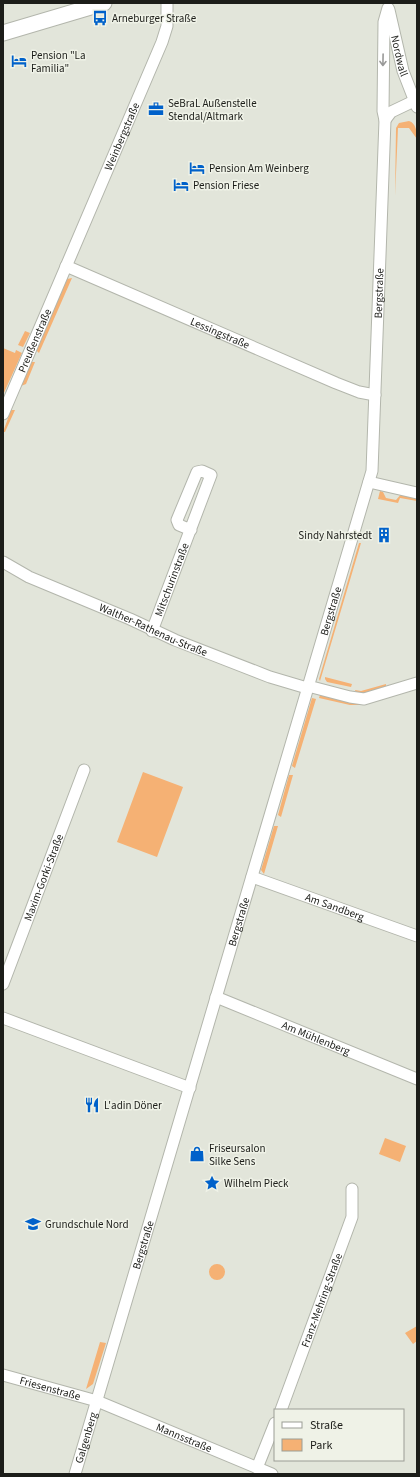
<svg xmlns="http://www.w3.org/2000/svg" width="420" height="1477" font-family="'Source Sans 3',sans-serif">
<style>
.green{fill:#f5b174}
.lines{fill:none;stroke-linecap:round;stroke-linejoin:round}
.street-casing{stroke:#b3b6ac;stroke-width:13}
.secondary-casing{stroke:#b3b6ac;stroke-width:17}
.street{stroke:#fff;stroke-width:11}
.secondary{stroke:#fff;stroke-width:15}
.oneway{stroke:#999998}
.labels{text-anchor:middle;stroke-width:3;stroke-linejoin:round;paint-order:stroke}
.poi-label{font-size:11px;fill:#1c1d19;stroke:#eff2e7;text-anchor:start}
.street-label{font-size:11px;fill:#1c1d19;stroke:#eff2e7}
</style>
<rect width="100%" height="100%" fill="#e2e5da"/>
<!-- green -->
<path class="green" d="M409 121C416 123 417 132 417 139L409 128H398L395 196 396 128 399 123Z
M72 278 39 353 36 350 67 279Z
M25 331 30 333 23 347 18 345Z
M3 348 15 353 16 350 22 353 3 395Z
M31 362H35L26 384 21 386Z
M11 410H15L5 432H3Z
M380 491 383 492 386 498 396 500 402 493 417 496V501L400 498 398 503 378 499Z
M359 543H361L320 681 319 679Z
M325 677 352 684 351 687 327 682 325 679Z
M386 684V687L362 694 356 693 355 690 361 691Z
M320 695 365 705H350L319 698Z
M312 698 316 699 295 768 292 766Z
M143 772 183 787 157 857 117 842Z
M289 775H293L281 817 278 815Z
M274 826H278L264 874 261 870Z
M385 1138 406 1146 400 1162 379 1154Z
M209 1272a8 8 0 1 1 16 0a8 8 0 1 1-16 0Z
M417 1326V1341L413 1344 405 1333Z
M100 1342 106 1343 93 1384 86 1389Z"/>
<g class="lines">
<!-- street casing -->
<g class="street-casing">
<g id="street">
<path id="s1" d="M389 10 403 71 417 107"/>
<path d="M385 120 391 112 414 101"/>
<path id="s2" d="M66 266 336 383 359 392 375 395"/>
<path id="s3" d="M3 414 162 42 167 26V3"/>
<path d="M369 482 417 493"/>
<path id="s4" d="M3 562 29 577 130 619 175 640 270 677 307 688"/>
<path id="s5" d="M152 631 211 475 202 471 197 472 177 520 179 525 191 530"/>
<path d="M308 686 350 697 364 699 417 683"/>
<path id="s6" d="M252 877 417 936"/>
<path id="s7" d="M3 984 84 770"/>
<path id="s8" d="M216 997 417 1079"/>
<path d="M3 1018 190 1088"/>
<path id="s9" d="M3 1375 97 1401 272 1474"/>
<path id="s10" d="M281 1410 352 1217V1189"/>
<path d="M257 1468 275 1423"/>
<path id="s11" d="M75 1474 372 471 385 120 383 111 384 22 388 8"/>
</g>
</g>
<!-- secondary casing -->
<g class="secondary-casing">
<path id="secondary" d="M3 33 104 3"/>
</g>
<!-- street -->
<use href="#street" class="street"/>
<!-- secondary -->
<use href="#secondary" class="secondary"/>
</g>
<!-- one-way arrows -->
<defs><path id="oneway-shaft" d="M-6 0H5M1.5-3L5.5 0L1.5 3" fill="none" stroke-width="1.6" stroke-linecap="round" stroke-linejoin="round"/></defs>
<use class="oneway" href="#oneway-shaft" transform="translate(383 60) rotate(91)"/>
<!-- icons -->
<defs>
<g id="bus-bare" transform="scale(1.2)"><path d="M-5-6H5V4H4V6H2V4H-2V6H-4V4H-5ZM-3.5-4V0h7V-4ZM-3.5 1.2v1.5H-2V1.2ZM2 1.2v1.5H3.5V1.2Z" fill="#0061ca" stroke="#eff2e7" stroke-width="2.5" paint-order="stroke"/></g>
<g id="hotel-bare" transform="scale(1.2)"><path d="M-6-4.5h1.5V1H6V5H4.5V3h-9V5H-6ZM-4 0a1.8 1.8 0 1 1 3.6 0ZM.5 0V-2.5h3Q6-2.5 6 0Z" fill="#0061ca" stroke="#eff2e7" stroke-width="2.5" paint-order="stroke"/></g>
<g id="office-bare" transform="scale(1.2)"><path d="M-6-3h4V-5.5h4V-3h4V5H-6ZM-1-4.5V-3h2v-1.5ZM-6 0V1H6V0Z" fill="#0061ca" stroke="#eff2e7" stroke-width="2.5" paint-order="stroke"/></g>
<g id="building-bare" transform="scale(1.2)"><path d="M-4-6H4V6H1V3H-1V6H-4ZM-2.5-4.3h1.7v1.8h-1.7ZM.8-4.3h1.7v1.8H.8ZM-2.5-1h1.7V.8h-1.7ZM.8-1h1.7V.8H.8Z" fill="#0061ca" stroke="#eff2e7" stroke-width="2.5" paint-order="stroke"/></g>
<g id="restaurant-bare" transform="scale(1.2)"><path d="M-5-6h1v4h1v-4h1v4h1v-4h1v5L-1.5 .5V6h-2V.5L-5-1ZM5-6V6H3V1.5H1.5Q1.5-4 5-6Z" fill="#0061ca" stroke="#eff2e7" stroke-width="2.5" paint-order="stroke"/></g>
<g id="shop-bare" transform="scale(1.2)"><path d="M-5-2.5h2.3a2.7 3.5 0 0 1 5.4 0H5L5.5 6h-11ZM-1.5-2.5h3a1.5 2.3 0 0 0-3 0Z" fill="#0061ca" stroke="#eff2e7" stroke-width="2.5" paint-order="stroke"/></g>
<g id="sight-bare" transform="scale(1.2)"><path d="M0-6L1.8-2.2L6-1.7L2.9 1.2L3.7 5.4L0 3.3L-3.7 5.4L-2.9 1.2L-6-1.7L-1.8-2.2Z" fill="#0061ca" stroke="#eff2e7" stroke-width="2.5" paint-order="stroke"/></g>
<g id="school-bare" transform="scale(1.2)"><path d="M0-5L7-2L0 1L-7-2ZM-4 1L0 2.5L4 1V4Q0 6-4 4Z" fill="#0061ca" stroke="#eff2e7" stroke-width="2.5" paint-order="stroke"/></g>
</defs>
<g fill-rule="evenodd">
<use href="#bus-bare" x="100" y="18"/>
<use href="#hotel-bare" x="19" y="61"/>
<use href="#office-bare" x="156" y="109"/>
<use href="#hotel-bare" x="197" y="168"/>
<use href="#hotel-bare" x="181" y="185"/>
<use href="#building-bare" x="384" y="535"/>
<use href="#restaurant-bare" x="92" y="1105"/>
<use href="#shop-bare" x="197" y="1154"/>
<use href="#sight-bare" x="212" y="1183"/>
<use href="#school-bare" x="33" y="1224"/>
</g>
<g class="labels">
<!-- poi labels -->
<g class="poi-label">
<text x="112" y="22">Arneburger Straße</text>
<text x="31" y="59">Pension "La<tspan x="31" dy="13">Familia"</tspan></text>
<text x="168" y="107">SeBraL Außenstelle<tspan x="168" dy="13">Stendal/Altmark</tspan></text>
<text x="209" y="172">Pension Am Weinberg</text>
<text x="193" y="189">Pension Friese</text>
<text x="372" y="539" text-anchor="end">Sindy Nahrstedt</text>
<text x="104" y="1109">L'adin Döner</text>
<text x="209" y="1152">Friseursalon<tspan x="209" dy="13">Silke Sens</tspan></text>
<text x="224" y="1187">Wilhelm Pieck</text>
<text x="45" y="1228">Grundschule Nord</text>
</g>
<!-- street labels -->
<g class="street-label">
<text dy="4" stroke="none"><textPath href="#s1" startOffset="47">Nordwall</textPath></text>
<text dy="4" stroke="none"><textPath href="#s3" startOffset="302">Weinbergstraße</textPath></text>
<text dy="4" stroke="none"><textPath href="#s11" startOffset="1224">Bergstraße</textPath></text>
<text dy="4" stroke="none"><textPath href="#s2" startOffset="168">Lessingstraße</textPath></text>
<text dy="4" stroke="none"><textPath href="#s3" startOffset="80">Preußenstraße</textPath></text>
<text dy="4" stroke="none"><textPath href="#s5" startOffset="55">Mitschurinstraße</textPath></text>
<text dy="4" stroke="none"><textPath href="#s11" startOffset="900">Bergstraße</textPath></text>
<text dy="4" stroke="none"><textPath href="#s4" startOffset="165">Walther-Rathenau-Straße</textPath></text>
<text dy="4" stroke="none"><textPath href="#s7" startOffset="114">Maxim-Gorki-Straße</textPath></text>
<text dy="4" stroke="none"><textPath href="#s6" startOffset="88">Am Sandberg</textPath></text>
<text dy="4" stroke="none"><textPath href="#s11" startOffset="576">Bergstraße</textPath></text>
<text dy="4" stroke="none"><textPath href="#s8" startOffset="108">Am Mühlenberg</textPath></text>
<text dy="4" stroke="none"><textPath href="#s11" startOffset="239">Bergstraße</textPath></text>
<text dy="4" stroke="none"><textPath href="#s10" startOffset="117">Franz-Mehring-Straße</textPath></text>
<text dy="4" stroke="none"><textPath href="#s9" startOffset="49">Friesenstraße</textPath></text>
<text dy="4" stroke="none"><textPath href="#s11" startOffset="38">Galgenberg</textPath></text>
<text dy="4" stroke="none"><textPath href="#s9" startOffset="192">Mannsstraße</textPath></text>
</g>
</g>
<!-- border -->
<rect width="420" height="1477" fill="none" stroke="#1c1d19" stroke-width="8"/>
<!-- legend -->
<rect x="274" y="1409" width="130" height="52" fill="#eff2e7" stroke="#9b9d95"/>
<rect x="282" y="1422" width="20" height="6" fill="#ffffff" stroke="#9b9d95"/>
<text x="310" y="1429" font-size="12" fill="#1c1d19">Straße</text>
<rect x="282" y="1439" width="20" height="12" fill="#f5b174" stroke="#9b9d95"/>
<text x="310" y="1449" font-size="12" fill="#1c1d19">Park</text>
</svg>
